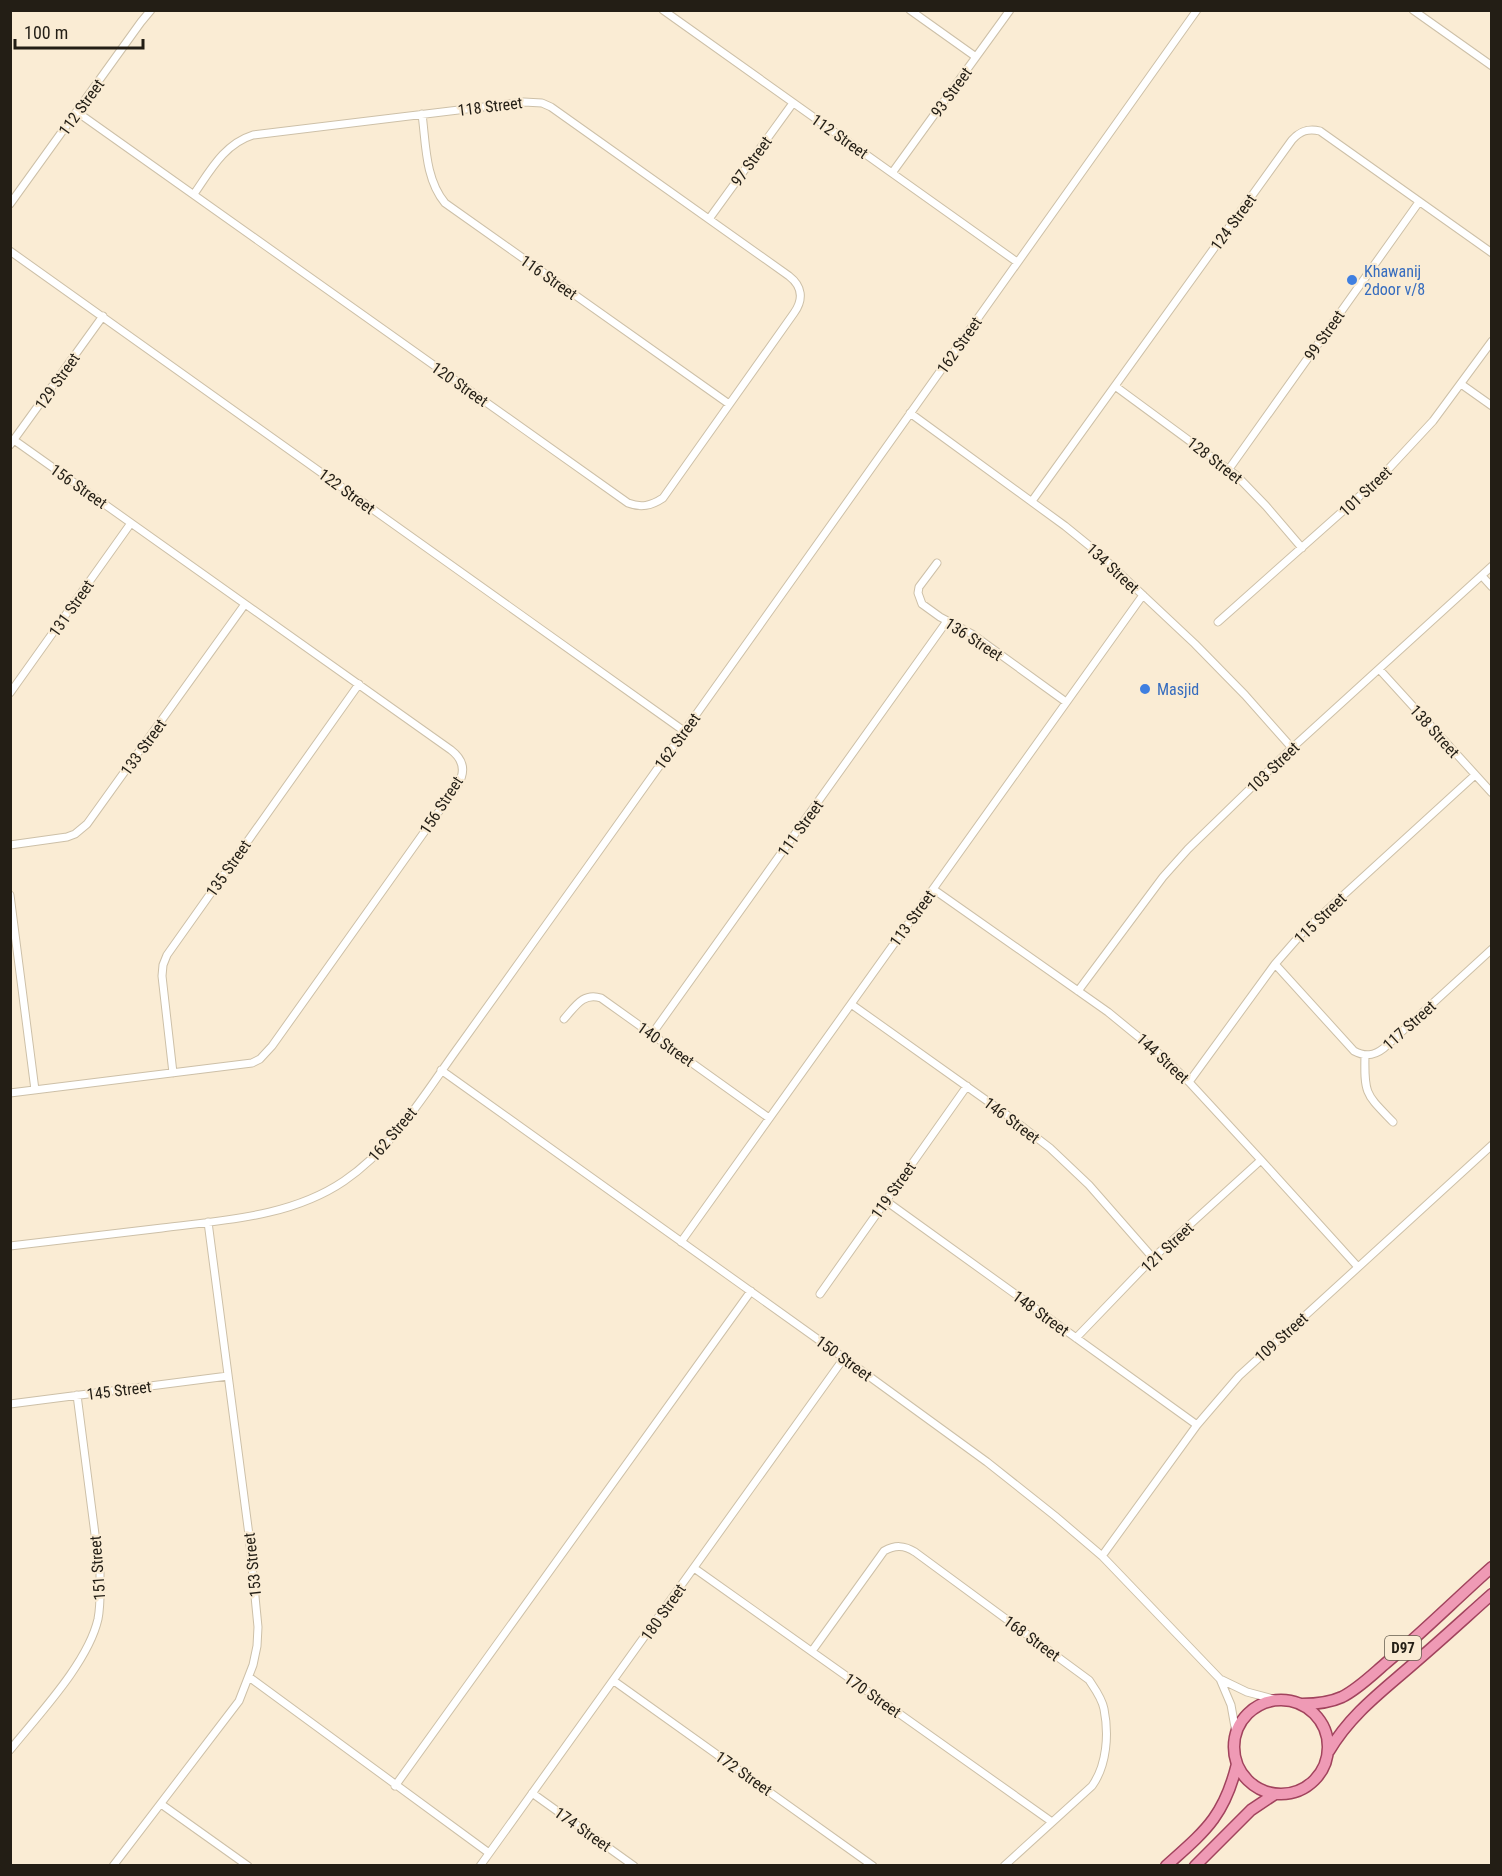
<svg xmlns="http://www.w3.org/2000/svg" width="1502" height="1876" font-family="'Roboto Condensed',sans-serif">
<style>
.lines{fill:none;stroke-linecap:round;stroke-linejoin:round}
.minor-casing{stroke:#cdc0a8;stroke-width:9}
.primary-casing{stroke:#a1435d;stroke-width:13}
.minor{stroke:#fff;stroke-width:7}
.primary{stroke:#ef9ab5;stroke-width:10}
.shop-dot{fill:#3f7fe0;stroke:#faecd4;stroke-width:2}
.labels{text-anchor:middle;stroke-width:4.5;stroke-linejoin:round;paint-order:stroke}
.shield{fill:#faecd4;stroke:#645c4e;stroke-width:1.5}
.shield-label{font-size:15px;font-weight:bold;fill:#231e15}
.street-label{font-size:16px;fill:#231e15;stroke:#faecd4}
.shop-label{font-size:16px;fill:#366cbe;stroke:#faecd4;text-anchor:start}
</style>
<rect width="100%" height="100%" fill="#faecd4"/>
<g class="lines">
<!-- minor casing -->
<g class="minor-casing">
<path id="minor" d="M663 10 1017 262
M910 10 976 57
M1413 10 1492 66
M77 112 628 503C641 508 651 506 663 498L794 313C804 299 802 286 789 276L551 107 542 103 524 102 253 135C224 144 210 171 194 194
M422 114C426 144 425 179 445 203L729 404
M892 173 1010 10
M10 204 141 22 151 10
M709 219 793 103
M10 251 684 731
M1461 384 1492 406
M1115 386 1236 475 1266 506 1302 548
M910 413 1065 526 1097 552 1195 644 1245 695 1292 748
M10 445 103 316
M1229 469 1419 202
M1032 501 1292 140C1300 131 1308 128 1320 131L1492 253
M937 563 919 587 918 593 922 604 940 617 972 634 1066 702
M1482 576 1492 587
M1218 622 1380 478 1433 421 1492 341
M1379 669 1492 793
M10 693 131 523
M10 845 67 837 75 834 87 824 245 604
M933 889 1108 1012 1163 1057 1189 1082 1261 1160 1358 1267
M10 895 35 1090
M1275 964 1354 1051C1365 1057 1374 1056 1384 1048L1492 949
M1078 991 1163 877 1188 849 1292 748 1492 566
M851 1004 1007 1115 1050 1148 1089 1185 1153 1258
M564 1019C575 1007 583 992 601 998L769 1118
M652 1034 947 621
M1365 1055C1364 1095 1366 1094 1393 1122
M441 1070 844 1358 987 1462 1055 1516 1102 1556 1220 1679 1231 1705 1236 1733
M173 1073 162 976 163 965 167 955 359 684
M1189 1082 1275 964 1303 932 1475 775
M10 1093 252 1063 260 1059 272 1046 457 786C466 772 464 760 451 750L14 440
M886 1201 1197 1425
M681 1242 1143 595
M10 1246C61 1240 112 1234 162 1228 224 1220 291 1217 344 1181 394 1147 425 1093 460 1045 502 986 544 928 586 869 790 583 993 297 1197 10
M820 1294 967 1086
M1076 1338 1153 1258 1261 1160
M10 1404 228 1376
M1102 1556 1197 1425 1239 1376 1492 1145
M694 1568 1052 1822
M812 1651 884 1551C895 1545 904 1545 915 1552L1089 1680C1095 1689 1102 1698 1104 1709 1109 1734 1107 1765 1092 1786L1004 1866
M249 1677 489 1853
M1220 1679 1247 1692 1277 1700
M614 1681 873 1866
M10 1750C38 1715 88 1663 98 1619 101 1604 100 1588 100 1573L77 1395
M395 1786 751 1291
M532 1793 634 1866
M161 1804 248 1866
M113 1866 239 1701 253 1665 257 1646 258 1627 249 1535 208 1222
M480 1866 844 1358"/>
</g>
<!-- primary casing -->
<g class="primary-casing">
<path id="primary" d="M1234 1747a47 47 0 1 1 94 0a47 47 0 1 1-94 0Z
M1302 1704C1316 1704 1329 1703 1342 1697 1358 1689 1372 1675 1386 1663 1422 1633 1456 1599 1492 1567
M1329 1751C1350 1715 1381 1692 1412 1665 1439 1642 1465 1618 1492 1594
M1166 1866C1205 1831 1224 1817 1237 1764
M1195 1866 1251 1810 1275 1794"/>
</g>
<!-- minor -->
<use href="#minor" class="minor"/>
<!-- primary -->
<use href="#primary" class="primary"/>
</g>
<!-- markers -->
<g class="shop-dot">
<circle cx="1352" cy="280" r="6"/>
<circle cx="1145" cy="689" r="6"/>
</g>
<g class="labels">
<!-- shield labels -->
<rect class="shield" x="1385" y="1636" width="36" height="24" rx="4.5"/>
<g class="shield-label">
<text x="1403" y="1653">D97</text>
</g>
<!-- street labels -->
<g class="street-label">
<text transform="translate(951 92) rotate(-54)" y="6">93 Street</text>
<text transform="translate(490 106) rotate(-7)" y="6">118 Street</text>
<text transform="translate(81 107) rotate(-54)" y="6">112 Street</text>
<text transform="translate(840 136) rotate(35)" y="6">112 Street</text>
<text transform="translate(751 161) rotate(-54)" y="6">97 Street</text>
<text transform="translate(1233 222) rotate(-54)" y="6">124 Street</text>
<text transform="translate(549 277) rotate(35)" y="6">116 Street</text>
<text transform="translate(1324 335) rotate(-55)" y="6">99 Street</text>
<text transform="translate(959 345) rotate(-55)" y="6">162 Street</text>
<text transform="translate(57 381) rotate(-55)" y="6">129 Street</text>
<text transform="translate(460 384) rotate(35)" y="6">120 Street</text>
<text transform="translate(1215 460) rotate(38)" y="6">128 Street</text>
<text transform="translate(79 486) rotate(35)" y="6">156 Street</text>
<text transform="translate(347 491) rotate(36)" y="6">122 Street</text>
<text transform="translate(1365 491) rotate(-43)" y="6">101 Street</text>
<text transform="translate(1113 568) rotate(43)" y="6">134 Street</text>
<text transform="translate(71 608) rotate(-55)" y="6">131 Street</text>
<text transform="translate(974 639) rotate(33)" y="6">136 Street</text>
<text transform="translate(1435 731) rotate(48)" y="6">138 Street</text>
<text transform="translate(677 741) rotate(-54)" y="6">162 Street</text>
<text transform="translate(143 747) rotate(-54)" y="6">133 Street</text>
<text transform="translate(1273 767) rotate(-44)" y="6">103 Street</text>
<text transform="translate(441 805) rotate(-57)" y="6">156 Street</text>
<text transform="translate(800 828) rotate(-54)" y="6">111 Street</text>
<text transform="translate(228 868) rotate(-55)" y="6">135 Street</text>
<text transform="translate(912 918) rotate(-54)" y="6">113 Street</text>
<text transform="translate(1320 918) rotate(-44)" y="6">115 Street</text>
<text transform="translate(1409 1025) rotate(-42)" y="6">117 Street</text>
<text transform="translate(666 1044) rotate(35)" y="6">140 Street</text>
<text transform="translate(1163 1058) rotate(43)" y="6">144 Street</text>
<text transform="translate(1012 1120) rotate(37)" y="6">146 Street</text>
<text transform="translate(392 1134) rotate(-50)" y="6">162 Street</text>
<text transform="translate(893 1190) rotate(-55)" y="6">119 Street</text>
<text transform="translate(1167 1247) rotate(-43)" y="6">121 Street</text>
<text transform="translate(1041 1313) rotate(36)" y="6">148 Street</text>
<text transform="translate(1281 1337) rotate(-42)" y="6">109 Street</text>
<text transform="translate(844 1358) rotate(36)" y="6">150 Street</text>
<text transform="translate(119 1390) rotate(-7)" y="6">145 Street</text>
<text transform="translate(252 1565) rotate(-96)" y="6">153 Street</text>
<text transform="translate(97 1568) rotate(-94)" y="6">151 Street</text>
<text transform="translate(663 1612) rotate(-55)" y="6">180 Street</text>
<text transform="translate(1032 1638) rotate(36)" y="6">168 Street</text>
<text transform="translate(873 1695) rotate(35)" y="6">170 Street</text>
<text transform="translate(744 1773) rotate(35)" y="6">172 Street</text>
<text transform="translate(583 1829) rotate(35)" y="6">174 Street</text>
</g>
<!-- shop labels -->
<g class="shop-label">
<text x="1364" y="277">Khawanij<tspan x="1364" dy="18">2door v/8</tspan></text>
<text x="1157" y="695">Masjid</text>
</g>
</g>
<!-- border -->
<rect width="1502" height="1876" fill="none" stroke="#231e15" stroke-width="24"/>
<!-- scale -->
<path d="M15 39v9h128v-9" fill="none" stroke="#231e15" stroke-width="3"/>
<text x="24" y="39" font-size="18" fill="#231e15" stroke="#faecd4" stroke-width="4.5" paint-order="stroke">100 m</text>
</svg>
